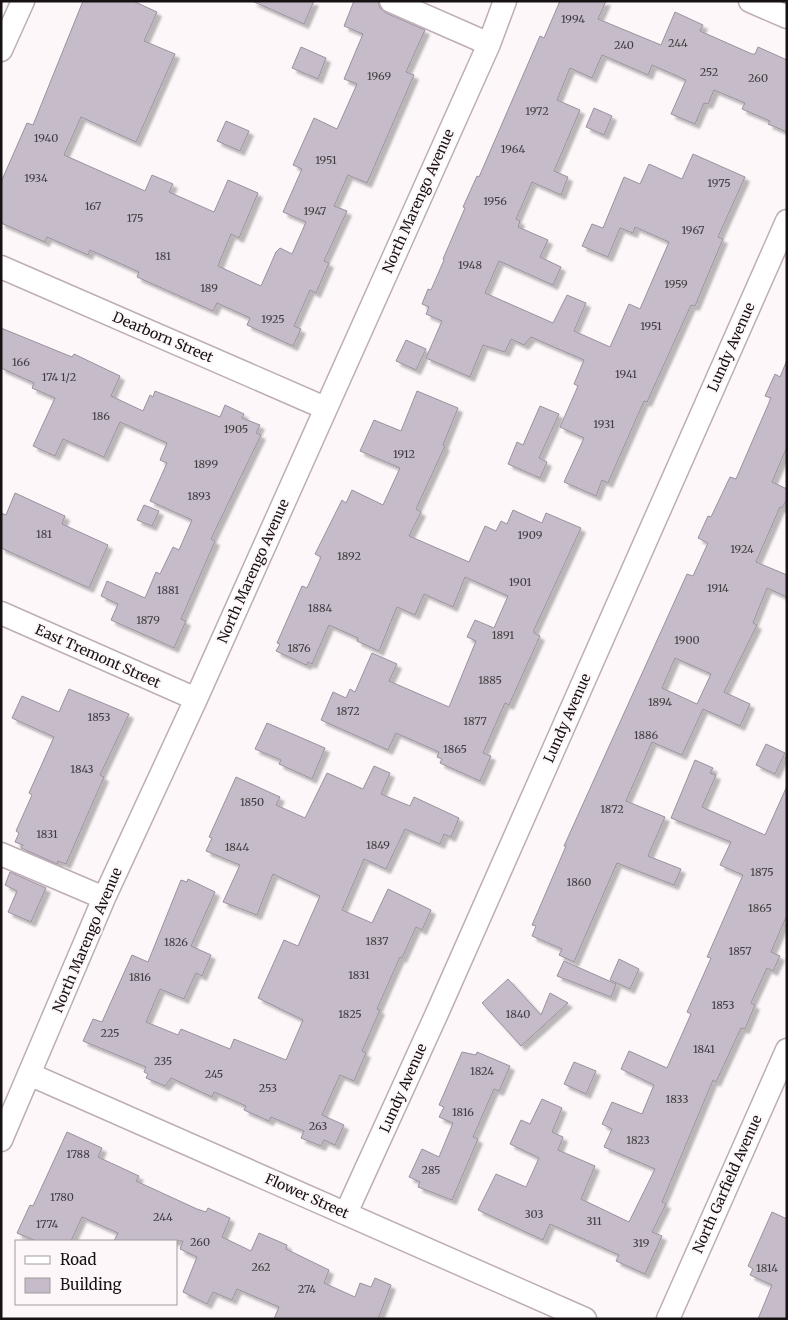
<svg xmlns="http://www.w3.org/2000/svg" width="788" height="1320" font-family="Merriweather,serif">
<style>
.building{fill:#c6bcc9;stroke:#9b919d;fill-rule:evenodd;filter:url(#shadow)}
.lines{fill:none;stroke-linecap:round;stroke-linejoin:round}
.minor-casing{stroke:#bdaeb5;stroke-width:25}
.minor{stroke:#fff;stroke-width:22}
.labels{text-anchor:middle;stroke-width:4.5;stroke-linejoin:round;paint-order:stroke}
.number-label{font-size:11px;fill:#423c40}
.street-label{font-size:14px;fill:#161113;stroke:#fdf7fa}
</style>
<defs>
<filter id="shadow"><feDropShadow dx="4.5" dy="4.5" stdDeviation="1" flood-color="#0004"/></filter>
</defs>
<rect width="100%" height="100%" fill="#fdf7fa"/>
<!-- building -->
<path class="building" d="M83 1H133L157 12 144 41 175 54 136 142 81 117 64 155 145 191 152 175 173 184 169 192 214 212 228 180 258 193 239 238 231 234 218 266 261 286 276 252 280 248 292 254 306 222 283 212 302 169 293 165 314 118 337 129 357 84 344 79 363 34 344 26 354 1H378L380 8 386 13 425 30 406 72 414 75 367 183 348 175 334 206 347 211 324 261 329 263 316 293 310 290 294 326 301 329 293 346 247 325 250 318 217 303 213 311 137 277 139 272 90 250 88 255 47 237 45 242 1 223V182L27 123 33 125Z
M252 1H314L304 24Z
M560 1H606L598 19 661 45 675 12 703 25 700 31 752 54H755L758 47 787 60V132L768 124 770 121 742 109 745 103 714 90 708 104 704 103 695 124 671 114 686 80 652 65 648 75 602 55 592 78 570 68 557 100 580 110 554 171 568 177 561 195 532 182 516 219 520 221 518 227 548 240 540 257 561 267 553 285 499 261 485 293 553 323 567 295 586 303 574 331 610 347 629 304 640 309 669 242 635 227 633 233 620 228 608 257 582 246 592 224 603 228 624 177 640 184 649 164 682 179 693 154 745 177 718 237 723 239 695 306 691 305 647 402 644 401 608 483 602 480 596 496 564 482 584 438 560 427 578 386 574 384 584 360 531 337 524 345 511 339 505 352 483 345 470 377 426 358 442 321 426 314 429 307 422 304 428 289 431 290 444 260 443 259 465 208 463 207 477 176 479 177 540 36 544 38Z
M301 47 326 58 318 79 292 68Z
M594 108 612 116 604 135 586 127Z
M226 121 249 131 240 151 217 141Z
M1 328 72 357 74 354 120 376 111 396 143 411 150 395 153 397 155 391 220 417 225 405 244 414 242 418 260 425 256 433 261 435 211 539 215 541 181 619 186 621 174 648 111 620 118 604 101 596 107 581 145 598 156 572 160 574 173 547 179 550 192 520 150 501 167 463 160 460 167 443 120 422 104 457 63 439 55 456 33 446 55 398 32 388 34 383 1 368Z
M406 340 426 349 416 370 396 361Z
M787 360V447L772 482 787 489V499L782 508 780 507 756 562 787 575V597L767 588 753 623 757 625 724 692 750 704 740 726 703 709 682 755 652 742 626 801 665 817 648 856 681 869 674 885 617 863 574 962 559 955 562 949 532 936 536 926 532 925 566 846H564L687 574 693 576 708 543 698 538 708 516 711 517 730 477 736 479 771 398 765 396 775 374 780 377ZM675 658 711 674 697 704 662 688Z
M417 391 458 408 443 445 445 446 416 509 421 512 409 536 469 562 485 526 496 531 501 521 507 524 513 510 542 523 546 513 581 528 534 630V633L540 636 509 705 505 703 483 753 491 756 480 781 440 763 442 759 437 757 439 752 396 733 388 750 321 720 333 692 346 698 350 689 355 692 372 653 397 664 389 681 449 707 476 641 467 637 475 620 494 628 508 596 465 577 453 607 424 594 415 615 397 607 379 651 357 641 358 638 329 625 312 664 308 662 307 665 304 664 276 651 280 644 277 643 302 586 307 588 321 557 315 554 342 500 346 503 352 490 383 505 400 468 360 451 374 420 401 431Z
M540 406 559 414 539 458 547 462 540 478 508 464 517 442 523 445Z
M15 493 65 516 62 524 108 545 89 588 1 548V513L6 515Z
M144 505 159 511 152 526 137 520Z
M69 689 129 714 100 775 104 777 66 864 58 861 57 864 21 848 23 845 15 842 19 833 16 831 32 795 29 793 54 737 12 718 22 696 59 712Z
M267 723 325 748 312 779 279 764 281 760 255 749Z
M766 744 785 753 775 774 756 765Z
M695 760 713 768 710 773 716 775 702 807 765 835 787 786V915L771 952 780 956 773 971 767 968 751 1003 755 1005 745 1029 741 1028 716 1082 713 1080 662 1202 666 1204 652 1232 662 1236 645 1274 616 1261 619 1255 550 1224 543 1240 478 1210 496 1174 526 1187 539 1158 510 1144 521 1120 530 1124 542 1099 562 1108 552 1132 563 1137 558 1150 595 1166 581 1199 629 1222 655 1169 604 1147 612 1129 602 1124 612 1102 642 1114 654 1085 621 1069 629 1051 667 1068 691 1014 687 1012 711 958 707 957 743 875 720 865 731 842 671 818Z
M374 766 390 773 381 794 410 806 414 797 459 818 451 837 444 834 440 844 405 829 386 869 364 859 342 910 372 923 388 889 431 910 422 930 416 927 402 958 400 957 377 1009 380 1010 362 1051 366 1053 354 1081 340 1075 322 1115 344 1125 335 1145 324 1140 321 1146 301 1138 304 1131 271 1117 269 1121 244 1110 246 1106 214 1092 212 1097 171 1078 165 1086 146 1078 148 1074 144 1072 146 1067 83 1041 93 1019 102 1022 132 955 148 962 181 880 187 882 188 879 215 892 191 946 211 955 202 976 196 973 184 999 160 989 146 1022 178 1035 181 1029 230 1049 234 1039 286 1060 303 1020 258 998 284 940 298 946 320 896 273 874 257 915 223 902 240 865 206 851 212 838 209 837 236 777 280 797 276 805 305 818 327 773 363 789Z
M10 872 46 888 31 922 8 912 17 891 5 885Z
M619 959 639 969 630 989 610 980Z
M564 961 616 984 611 997 557 976Z
M508 979 541 1015 550 993 568 1003 521 1046 482 1003Z
M462 1052 476 1055 477 1052 510 1066 499 1091 494 1089 473 1137 478 1139 452 1200 418 1187 420 1182 409 1177 422 1149 439 1157 453 1123 439 1117 444 1107 439 1105Z
M574 1062 596 1071 586 1094 564 1084Z
M67 1132 102 1148 98 1157 139 1176 136 1181 197 1209 206 1212 208 1208 230 1218 222 1237 251 1251 259 1233 287 1245 286 1249 329 1270 324 1283 355 1297 360 1283 371 1287 375 1278 391 1285 378 1319H274L279 1307 237 1289 232 1300 213 1292 207 1304 183 1292 197 1257 180 1249 183 1241H114L118 1233 82 1217 71 1241H36L17 1233 30 1205 33 1206Z
M772 1212 787 1219V1319H758L772 1285 750 1275 753 1269 748 1266Z"/>
<g class="lines">
<!-- minor casing -->
<g class="minor-casing">
<path id="minor" d="M391 1 489 44
M750 1 787 17
M1 50 23 1
M1 267 325 408
M1 613 196 699
M1 854 104 898
M29 1074 585 1319
M1 1140 104 898 196 699 489 44 505 1
M346 1213 438 1011 787 221
M668 1319 787 1050"/>
</g>
<!-- minor -->
<use href="#minor" class="minor"/>
</g>
<g class="labels">
<!-- number labels -->
<g class="number-label">
<text x="573" y="23">1994</text>
<text x="678" y="47">244</text>
<text x="624" y="49">240</text>
<text x="709" y="76">252</text>
<text x="379" y="80">1969</text>
<text x="758" y="82">260</text>
<text x="537" y="115">1972</text>
<text x="46" y="142">1940</text>
<text x="513" y="153">1964</text>
<text x="326" y="164">1951</text>
<text x="36" y="182">1934</text>
<text x="719" y="187">1975</text>
<text x="495" y="205">1956</text>
<text x="93" y="210">167</text>
<text x="315" y="215">1947</text>
<text x="135" y="222">175</text>
<text x="693" y="234">1967</text>
<text x="163" y="260">181</text>
<text x="470" y="269">1948</text>
<text x="676" y="288">1959</text>
<text x="209" y="292">189</text>
<text x="273" y="323">1925</text>
<text x="651" y="330">1951</text>
<text x="21" y="366">166</text>
<text x="626" y="378">1941</text>
<text x="59" y="381">174 1/2</text>
<text x="101" y="420">186</text>
<text x="604" y="428">1931</text>
<text x="236" y="433">1905</text>
<text x="404" y="458">1912</text>
<text x="206" y="468">1899</text>
<text x="199" y="500">1893</text>
<text x="44" y="538">181</text>
<text x="530" y="539">1909</text>
<text x="742" y="553">1924</text>
<text x="349" y="560">1892</text>
<text x="520" y="586">1901</text>
<text x="718" y="592">1914</text>
<text x="168" y="594">1881</text>
<text x="320" y="612">1884</text>
<text x="148" y="624">1879</text>
<text x="503" y="639">1891</text>
<text x="687" y="644">1900</text>
<text x="299" y="652">1876</text>
<text x="490" y="684">1885</text>
<text x="660" y="706">1894</text>
<text x="348" y="715">1872</text>
<text x="99" y="721">1853</text>
<text x="475" y="725">1877</text>
<text x="646" y="739">1886</text>
<text x="455" y="753">1865</text>
<text x="82" y="773">1843</text>
<text x="252" y="806">1850</text>
<text x="612" y="813">1872</text>
<text x="47" y="838">1831</text>
<text x="378" y="849">1849</text>
<text x="237" y="851">1844</text>
<text x="762" y="876">1875</text>
<text x="579" y="886">1860</text>
<text x="760" y="912">1865</text>
<text x="377" y="945">1837</text>
<text x="176" y="946">1826</text>
<text x="740" y="955">1857</text>
<text x="359" y="979">1831</text>
<text x="140" y="981">1816</text>
<text x="723" y="1009">1853</text>
<text x="350" y="1018">1825</text>
<text x="518" y="1018">1840</text>
<text x="110" y="1037">225</text>
<text x="704" y="1053">1841</text>
<text x="163" y="1065">235</text>
<text x="482" y="1075">1824</text>
<text x="214" y="1078">245</text>
<text x="268" y="1092">253</text>
<text x="677" y="1103">1833</text>
<text x="463" y="1116">1816</text>
<text x="318" y="1130">263</text>
<text x="638" y="1144">1823</text>
<text x="78" y="1158">1788</text>
<text x="431" y="1174">285</text>
<text x="62" y="1201">1780</text>
<text x="534" y="1218">303</text>
<text x="163" y="1221">244</text>
<text x="594" y="1225">311</text>
<text x="47" y="1228">1774</text>
<text x="200" y="1246">260</text>
<text x="641" y="1247">319</text>
<text x="261" y="1271">262</text>
<text x="767" y="1272">1814</text>
<text x="307" y="1293">274</text>
</g>
<!-- street labels -->
<g class="street-label">
<text transform="translate(418 201) rotate(-66)" y="5">North Marengo Avenue</text>
<text transform="translate(163 337) rotate(23)" y="5">Dearborn Street</text>
<text transform="translate(731 347) rotate(-66)" y="5">Lundy Avenue</text>
<text transform="translate(253 571) rotate(-66)" y="5">North Marengo Avenue</text>
<text transform="translate(98 656) rotate(24)" y="5">East Tremont Street</text>
<text transform="translate(567 718) rotate(-66)" y="5">Lundy Avenue</text>
<text transform="translate(87 940) rotate(-67)" y="5">North Marengo Avenue</text>
<text transform="translate(403 1088) rotate(-66)" y="5">Lundy Avenue</text>
<text transform="translate(727 1184) rotate(-66)" y="5">North Garfield Avenue</text>
<text transform="translate(307 1196) rotate(24)" y="5">Flower Street</text>
</g>
</g>
<!-- border -->
<rect width="788" height="1320" fill="none" stroke="#161113" stroke-width="5"/>
<!-- legend -->
<rect x="15" y="1240" width="162" height="65" fill="#fdf7fa" stroke="#a19b9e"/>
<rect x="25" y="1256" width="25" height="8" fill="#ffffff" stroke="#a19b9e"/>
<text x="60" y="1265" font-size="15" fill="#161113">Road</text>
<rect x="25" y="1278" width="25" height="15" fill="#c6bcc9" stroke="#a19b9e"/>
<text x="60" y="1290" font-size="15" fill="#161113">Building</text>
</svg>
